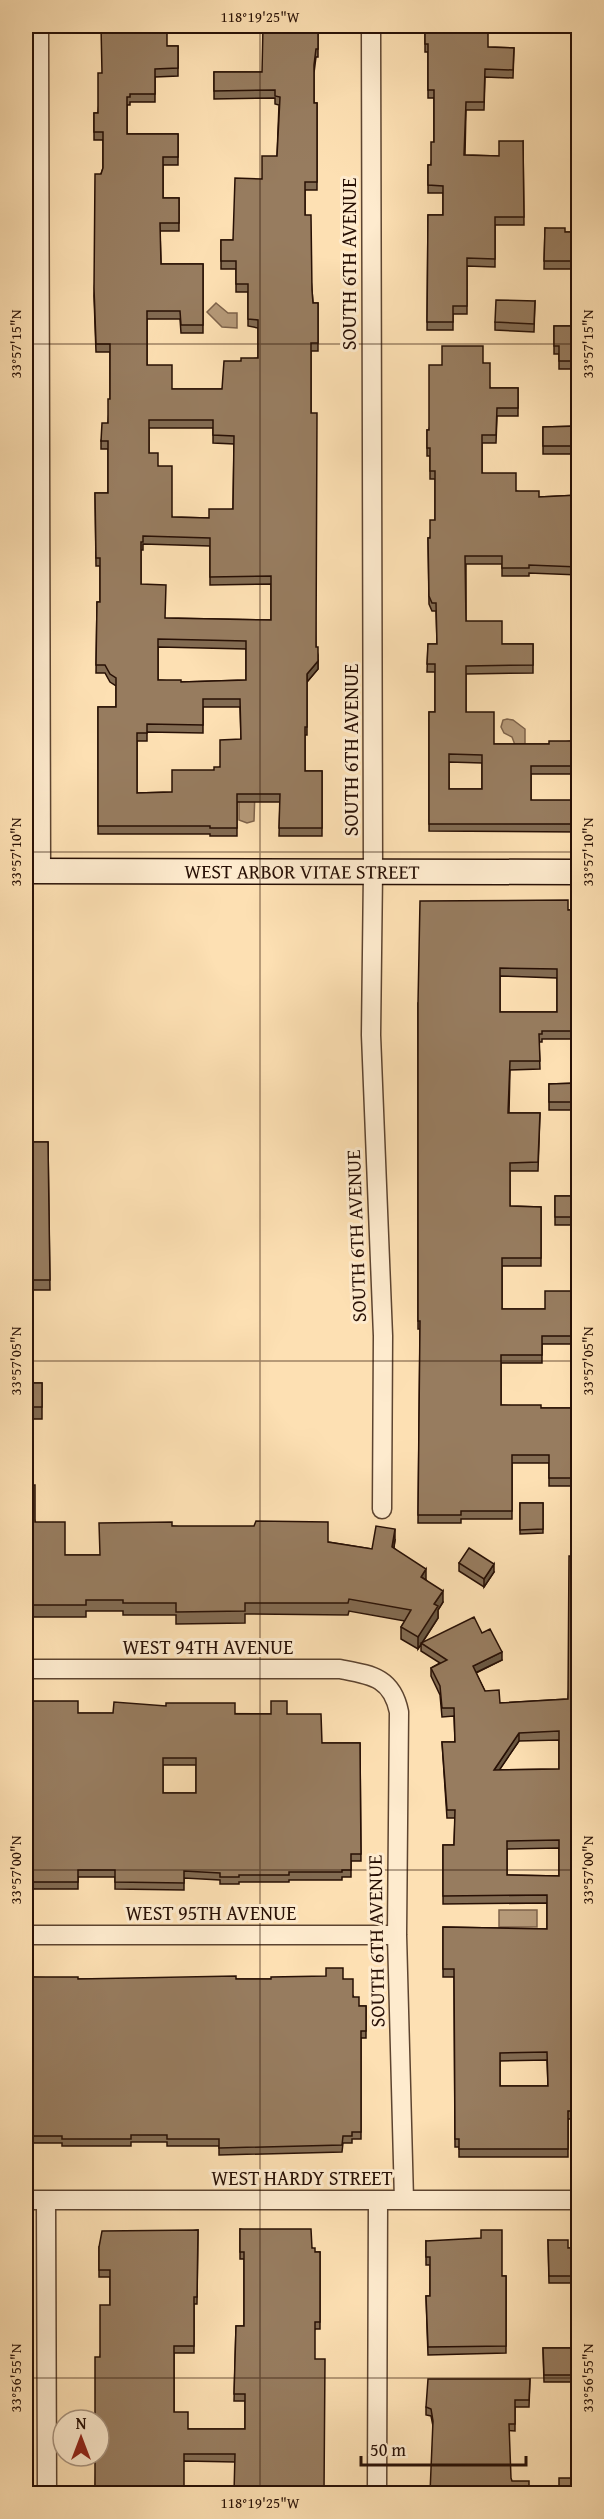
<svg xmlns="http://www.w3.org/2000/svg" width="604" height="2519" font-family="'Gentium Book Plus',serif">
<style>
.water{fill:#b59978;stroke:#7d624a;stroke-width:1.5}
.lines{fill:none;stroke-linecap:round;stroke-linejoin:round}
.street-casing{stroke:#5d4430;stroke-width:21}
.secondary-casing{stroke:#281005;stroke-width:27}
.street{stroke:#feebce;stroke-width:18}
.secondary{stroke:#feebce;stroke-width:24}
.wall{fill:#826b52;stroke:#281005;stroke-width:1.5;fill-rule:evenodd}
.shaded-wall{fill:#6a5742;stroke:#281005;stroke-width:1.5}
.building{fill:#977c5f;stroke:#281005;stroke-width:1.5;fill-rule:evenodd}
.ticks{fill:none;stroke:#281005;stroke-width:1.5;stroke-opacity:0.45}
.labels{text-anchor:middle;stroke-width:6;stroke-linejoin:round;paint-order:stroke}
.street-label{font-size:20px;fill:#281005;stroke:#feebce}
.neatline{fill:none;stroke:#281005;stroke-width:2}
.ticks-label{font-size:15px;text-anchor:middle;fill:#281005}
</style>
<rect width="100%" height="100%" fill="#fde0b3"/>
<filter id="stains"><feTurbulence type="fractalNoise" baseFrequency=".00333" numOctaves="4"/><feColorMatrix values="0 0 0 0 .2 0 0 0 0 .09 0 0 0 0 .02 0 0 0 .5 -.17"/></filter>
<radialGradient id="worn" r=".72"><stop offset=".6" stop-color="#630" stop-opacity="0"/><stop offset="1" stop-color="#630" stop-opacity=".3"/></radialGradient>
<!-- water -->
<path class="water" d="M216 303 228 313H237V328L222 327 207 312Z
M507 719 513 720 525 729V744L515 745 512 737 504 733 501 727 503 720Z
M239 789 255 790 254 821 247 823 239 820Z
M499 1910H537V1927H499Z"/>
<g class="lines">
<!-- street casing -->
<g class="street-casing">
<path id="street" d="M39 26 41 871
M371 26 373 872 371 1035 383 1336 382 1509
M26 1669H340C371 1675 392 1677 399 1712L397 1935 404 2200
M26 1935H397
M26 2200H578
M46 2200 47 2494
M377 2494 378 2201"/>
</g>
<!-- secondary casing -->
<g class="secondary-casing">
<g id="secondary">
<path id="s1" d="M26 871 578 872"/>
</g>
</g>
<!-- street -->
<use href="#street" class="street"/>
<!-- secondary -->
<use href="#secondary" class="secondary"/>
</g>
<!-- wall -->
<path class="wall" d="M318 26V57H316L314 73V103H317V190H305V215L312 290 313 303H318V351H311V413L316 647 318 655V669L307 682V735H305V771H322V836H279L280 802H237V836H210V834H98V707H116V686L110 682 105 673H96L97 602H100V566H96L95 493H108V449H101V441L108 423 110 399V352H96L94 296 101 174 103 168V140H94V113H98L102 73 167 46H178V76L155 77V102H130V105H127V134H178V165H163V198H179V231H160L161 264H203V333H181L180 319H147V365L172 389H222L241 361 258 358V328L248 326V292H236V269H221V240H233L262 179 277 156 279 105 275 104V98L214 99V72H262ZM149 428H213V443L234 444 233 509 209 518 172 517 158 466 149 453ZM143 544 210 546V585L271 584V620L165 618 141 584V550H143ZM158 647 246 649V680L181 682 158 680ZM203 707H240L241 739 220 767 172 792 137 793V741H147V732L203 733Z
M425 26 488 47 514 48 513 78 485 77 484 110H466L465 155 499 156 523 141 524 225H495V267L467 266V314H453V330H427L428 215H443V193H428V165H431L434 142V98H428V52H425Z
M574 50H579V78H574Z
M545 228 565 232H579V269H544Z
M535 301 534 332 495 330V322Z
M554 326H579V369H559V354H554Z
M483 363 490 388H518V416H497L496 443H482V473L516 491 539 497 579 495V575L529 573V576H502V564H466V621L502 644H533V673L466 674V712L494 744H549L571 741V774H531V800L571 823 579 814V832L429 831V712H435V672H427L428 644H437L436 611H432L429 604 428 538H430L435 520V479H430V456H427V430H429L442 365ZM449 762 482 763V789H449Z
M579 426V454H543V427Z
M568 910H579V1039H542V1042H539L540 1069 510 1070 509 1113H540L538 1171H510V1206L541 1207V1266H502V1309H545L572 1291 579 1264V1344H542V1363H501V1405L541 1408H579V1506H578V1486H549V1463H512V1519H461V1523H418L420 1329H418V1003ZM500 976 557 978V1012H500Z
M579 1083V1110H549V1084Z
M26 1142H48L50 1290H26Z
M555 1196H579V1225H555Z
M26 1383H42V1419H26Z
M26 1485 35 1522 65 1555H100L172 1526 328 1542 372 1549 395 1540 394 1548 426 1580 443 1602 438 1610V1618L422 1643 482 1633 502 1660 476 1673 485 1691 500 1703 568 1699 579 1556V2119H568V2157H459V2147H455L454 1977H443V1927L547 1929V1903L443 1904V1845H454L455 1818H447L442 1742H455L454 1716 442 1717 440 1695 431 1676V1668L440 1663 421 1651V1644L418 1649 401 1639V1627L405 1621 349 1611 348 1615 245 1614V1623L176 1624V1615H123V1611H86V1617H26ZM559 1740V1769L499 1770 519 1741ZM559 1848V1876L507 1875V1849ZM547 2060 548 2086H500V2061Z
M520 1503H543V1533L520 1534Z
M459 1563 494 1572 484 1587 459 1571Z
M26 1706 78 1713 287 1714 322 1743H360L361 1861H351V1877H342V1880H289V1882H239V1884H220V1880L184 1878V1890L115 1889V1877H78V1889H33V1885H26ZM163 1765H196V1793H163Z
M26 1969 27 1977 78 1979H343L359 2006H366V2038H361V2139H352V2143H343L342 2152 219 2155V2146H167V2142H131V2146H62V2143H26Z
M240 2229 312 2248 315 2252H320V2329H315L235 2462 184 2461 95 2493 100 2357 110 2305V2277H99V2247L198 2230 197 2304H194V2353H174V2412L188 2429H245V2401H234L236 2326H244V2259H240Z
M548 2240 568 2248H579V2433H575L573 2382H544L543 2348H575V2283H549Z
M426 2241 502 2276H506V2353L428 2355 426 2296H430V2265H426Z
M530 2379 529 2407H515V2431L433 2426 431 2416 426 2415V2407Z"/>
<!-- shaded-wall -->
<path class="shaded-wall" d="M318 661V669L307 682V674Z
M395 1529V1540L392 1558V1547Z
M494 1564V1572L484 1587V1579Z
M426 1569V1580L421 1577Z
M443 1591V1602L438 1610V1618L418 1649V1637L434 1604Z
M502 1652V1660L473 1674V1666Z
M519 1733V1741L494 1778V1770Z"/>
<!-- building -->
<path class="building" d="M101 26H167V46H178V68L155 69V94H130V97H127V134H178V157H163V198H179V223H160L161 264H203V325H181L180 311H147V365H172V389H222L224 361H241V358H258V320L248 319V284H236V261H221V240H233L235 178 262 179V156H277L280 97 275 96V90L214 91V72H262L263 26H318V49H316L314 65V103H317V182H305V215H311L312 290 313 303H318V343H311V413H317L316 647H318V661L307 674V727H305V771H322V828H279L280 794H237V828H210V826H98V707H116V678L110 674 105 665H96L97 602H100V558H96L95 493H108V441H101L102 423H108V399H110V344H96L94 288 95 174H101L103 168V132H94V113H98V73H102ZM149 420H213V435L234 436 233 509H209V518L172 517V466H158V453H149ZM143 536 210 538V577L271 576V620L165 618 166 585 141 584V542H143ZM158 639 246 641V680L181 682V680H158ZM203 699H240L241 739 220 740V767H214V770H172V792L137 793V733H147V724L203 725Z
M425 26H488V47L514 48 513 70 485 69 484 102H466L464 155 499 156V141H523L524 217H495V259L467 258V306H453V322H427L428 215H443V186L428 185V165H431V142H434V90H428V44H425Z
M574 50H579V70H574Z
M545 228H565V232H579V261H544Z
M496 300 535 301 534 324 495 322Z
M554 326H579V361H559V346H554Z
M442 346H483V363H490V388H518V408H497L496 435H482V473H516V491H539V497L579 495V567L529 565V568H502V556H465L466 621H502V644H533V665L466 666V712H494V744H549V741H571V766H531V800H571V823L579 814V824H429V712H435V664H427L428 644H437L436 603H432L429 596 428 538H430V520H435V471H430V448H427V430H429V365H442ZM449 754 482 755V789H449Z
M579 426V446H543V427Z
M568 900V910H579V1031H542V1034H539L540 1061H510L508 1113H540L538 1162 510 1163V1206L541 1207V1258H502V1309H545V1291H572V1264H579V1336H542V1355H501V1405H541V1408H579V1498H578V1478H549V1455H512V1511H461V1515H418L420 1321H418V1003L420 901ZM500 968 557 969V1012H500Z
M579 1083V1102H549V1084Z
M26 1142H48L50 1280H26Z
M555 1196H579V1217H555Z
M26 1383H42V1407H26Z
M26 1485H35V1522H65V1555H100L99 1523 172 1522V1526H254L256 1521 328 1522V1542L372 1549 376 1526 395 1529 392 1547 426 1569 421 1577 443 1591 434 1604 438 1606 418 1637 401 1627 411 1610 349 1599 348 1603H245V1611L176 1612V1603H123V1600H86V1605H26Z
M520 1503H543V1529L520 1530Z
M469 1548 494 1564 484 1579 459 1563Z
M569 1556H579V2111H568V2149H459V2139H455L454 1969H443V1927L547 1929V1895L443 1896V1845H454L455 1810H447L442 1742H455L454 1708H442L440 1686 431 1668 447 1660 421 1643 474 1617 482 1633 490 1629 502 1652 473 1666 485 1691 499 1690 500 1703 568 1699ZM559 1731V1769L494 1770 519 1733ZM559 1840V1876L507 1875V1841ZM547 2052 548 2086H500V2053Z
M33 1701H78V1713H113L114 1702 166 1706V1703H235V1714H271V1701H287V1714H321L322 1743H360L361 1854H351V1870H342V1872H289V1875H239V1877H220V1873L184 1871V1883L115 1882V1870H78V1882H33V1878H26V1706H33ZM163 1758H196V1793H163Z
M326 1968H343V1979H353V1997H359V2006H366V2031H361V2132H352V2136H343L342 2145 219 2148V2139H167V2135H131V2139H62V2136H26V1969H27V1977H78V1979L236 1976V1979H271V1977L326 1976Z
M240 2229H311L312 2248H315V2252H320V2322H315V2359H325L324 2493H234L235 2454H184V2490H193V2493H95V2456H99V2420H95V2357H100V2305H110V2270H99V2247L102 2231 198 2230 197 2297H194V2346H174V2412H188V2429H245V2394H234L236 2326H244V2252H240Z
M481 2230H502V2276H506V2346L428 2347 426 2296H430V2257H426V2241L481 2238Z
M548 2240H568V2248H579V2426H575L573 2375H544L543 2348H575V2276H549Z
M428 2379H530L529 2400H515V2424H509L511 2478 512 2481H529V2493H430L433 2421 431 2409 426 2407Z
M559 2478H579V2493H559Z"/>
<!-- ticks -->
<path class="ticks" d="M260 26V2494M26 344H578M26 852H578M26 1361H578M26 1870H578M26 2378H578"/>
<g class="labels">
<!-- street labels -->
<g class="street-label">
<text transform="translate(349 264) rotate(-90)" y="7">SOUTH 6TH AVENUE</text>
<text transform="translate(351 750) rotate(-90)" y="7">SOUTH 6TH AVENUE</text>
<text dy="7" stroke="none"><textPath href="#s1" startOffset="276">WEST ARBOR VITAE STREET</textPath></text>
<text transform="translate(356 1236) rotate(-92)" y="7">SOUTH 6TH AVENUE</text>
<text x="208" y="1654">WEST 94TH AVENUE</text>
<text x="211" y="1920">WEST 95TH AVENUE</text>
<text transform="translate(376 1941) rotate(-91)" y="7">SOUTH 6TH AVENUE</text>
<text x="302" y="2185">WEST HARDY STREET</text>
</g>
</g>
<!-- margin -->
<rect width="604" height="2519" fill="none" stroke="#fde0b3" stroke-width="66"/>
<!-- north arrow -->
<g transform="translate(81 2438)"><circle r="28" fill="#feebce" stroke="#a8937e" stroke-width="1.5"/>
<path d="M0-4.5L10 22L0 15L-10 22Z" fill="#8f2418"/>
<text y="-9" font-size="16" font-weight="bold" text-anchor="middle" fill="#281005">N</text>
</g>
<!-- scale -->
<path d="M361 2456v9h165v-9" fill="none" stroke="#281005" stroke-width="3"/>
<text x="370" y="2456" font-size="18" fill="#281005" stroke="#feebce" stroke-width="4.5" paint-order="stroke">50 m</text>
<rect x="33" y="33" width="538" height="2453" class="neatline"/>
<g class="ticks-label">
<text x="260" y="22">118°19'25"W</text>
<text transform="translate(16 344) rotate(-90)" y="5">33°57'15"N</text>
<text transform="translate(588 344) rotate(-90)" y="5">33°57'15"N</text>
<text transform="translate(16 852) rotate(-90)" y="5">33°57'10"N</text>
<text transform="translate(588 852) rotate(-90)" y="5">33°57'10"N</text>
<text transform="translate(16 1361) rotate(-90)" y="5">33°57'05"N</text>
<text transform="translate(588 1361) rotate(-90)" y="5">33°57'05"N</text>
<text transform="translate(16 1870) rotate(-90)" y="5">33°57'00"N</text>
<text transform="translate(588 1870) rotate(-90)" y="5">33°57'00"N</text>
<text transform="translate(16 2378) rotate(-90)" y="5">33°56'55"N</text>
<text transform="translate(588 2378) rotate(-90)" y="5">33°56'55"N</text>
<text x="260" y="2508">118°19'25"W</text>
</g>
<rect width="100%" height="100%" filter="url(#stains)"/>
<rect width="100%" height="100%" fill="url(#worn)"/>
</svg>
